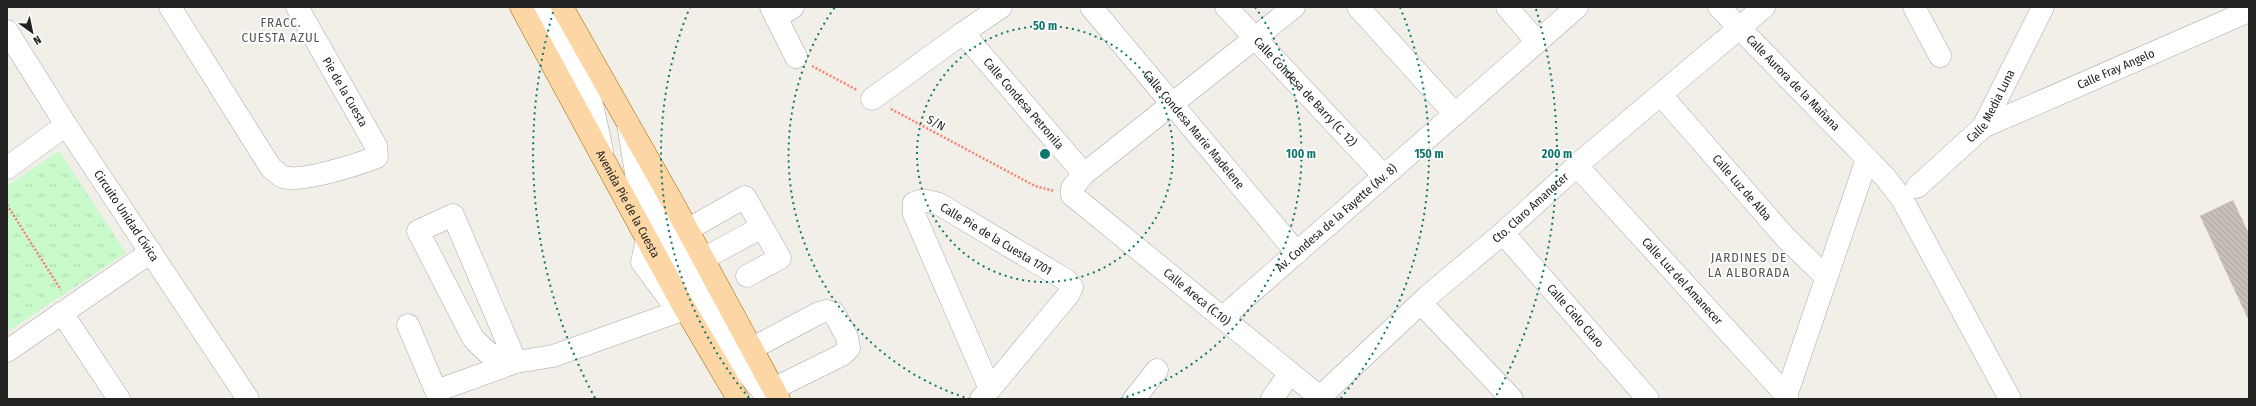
<svg xmlns="http://www.w3.org/2000/svg" width="2256" height="406" font-family="'Fira Sans Condensed',sans-serif">
<style>
.park{fill:url(#park-tufts)}
.building{fill:url(#building-back-hatch)}
.lines{fill:none;stroke-linecap:round;stroke-linejoin:round}
.minor-casing{stroke:#a9a9a9;stroke-width:23}
.major-casing{stroke:#a06b00;stroke-width:23}
.path{stroke:#fa8072;stroke-width:2.5;stroke-dasharray:2 2;stroke-linecap:butt}
.minor{stroke:#fff;stroke-width:22}
.major{stroke:#fcd6a4;stroke-width:22}
.ring{fill:none;stroke:#0f766e;stroke-width:2;stroke-dasharray:2 4}
.labels{text-anchor:middle;stroke-width:3.5;stroke-linejoin:round;paint-order:stroke}
.street-label{font-size:12px;fill:#222;stroke:#fff}
.neighbourhood-label{font-size:13px;letter-spacing:1px;fill:#555;stroke:#fff}
.centre{fill:#0f766e;stroke:#fff;stroke-width:2}
.ring-label{font-size:12px;text-anchor:middle;font-weight:bold;fill:#0f766e;stroke:#fff;stroke-width:3.5;stroke-linejoin:round;paint-order:stroke}
</style>
<defs>
<pattern id="park-tufts" width="24" height="20" patternUnits="userSpaceOnUse"><rect width="24" height="20" fill="#c8facc"/><path d="M3 7l-1-3M5 7V3M7 7l1-3M15 17l-1-3M17 17v-4M19 17l1-3" fill="none" stroke="#acd6af"/></pattern>
<pattern id="building-back-hatch" width="6" height="6" patternUnits="userSpaceOnUse"><rect width="6" height="6" fill="#c7bfb8"/><path d="M-1 5l2 2M0 0l6 6M5-1l2 2" fill="none" stroke="#aba49e"/></pattern>
</defs>
<rect width="100%" height="100%" fill="#f2efe9"/>
<!-- park -->
<path class="park" d="M59 151 126 253 7 332V186Z"/>
<!-- building -->
<path class="building" d="M2233 200 2249 234V321L2200 216Z"/>
<g class="lines">
<!-- minor casing -->
<g class="minor-casing">
<g id="minor">
<path d="M170 7 271 168C274 170 279 175 283 177 301 183 359 164 377 157L376 146 297 7"/>
<path d="M542 7 588 86 602 150"/>
<path d="M771 7 796 57"/>
<path id="s1" d="M1091 7 1297 253"/>
<path id="s2" d="M1226 7 1384 176"/>
<path id="s3" d="M1294 7 1084 174 1072 188V195L1322 399"/>
<path d="M1358 7 1455 114"/>
<path d="M1507 7 1537 42"/>
<path id="s4" d="M1719 7 1885 177 1902 199 2010 399"/>
<path d="M1914 7 1940 56"/>
<path d="M776 18 793 7"/>
<path id="s5" d="M7 31 66 125 248 399"/>
<path id="s6" d="M963 33 1084 174"/>
<path id="s7" d="M1661 95 1786 238 1826 277"/>
<path d="M872 99 963 33 1001 7"/>
<path d="M628 124 637 179 738 362 769 399"/>
<path id="s8" d="M1983 127 2249 11"/>
<path id="s9" d="M1577 166 1787 396"/>
<path d="M7 168 66 125"/>
<path id="s10" d="M1917 187 1983 127 2043 7"/>
<path d="M453 215 516 362 488 353 473 338 418 231Z"/>
<path d="M687 230 745 197 780 258 747 276"/>
<path id="s11" d="M1503 233 1648 399"/>
<path d="M647 240 642 262 670 300 681 302"/>
<path d="M703 259 762 227"/>
<path d="M1421 303 1512 399"/>
<path d="M62 313 119 399"/>
<path id="s12" d="M1222 318 1577 7"/>
<path d="M408 325 436 391 516 362 553 356 685 309"/>
<path d="M751 349 819 313 826 311 834 313 847 337 849 348 842 355 773 389"/>
<path d="M7 351 151 252"/>
<path id="s13" d="M1320 397 1428 296 1503 233 1583 160 1764 7"/>
<path d="M981 399 990 389 1069 294 1072 287 1066 280 939 204C930 201 922 199 914 203V214L990 389"/>
<path d="M1134 399 1157 370"/>
<path d="M1272 399 1289 374"/>
<path d="M1785 399 1867 159"/>
</g>
</g>
<!-- major casing -->
<g class="major-casing">
<g id="major">
<path id="s14" d="M521 7 681 302 738 399"/>
<path d="M562 7 672 201 779 399"/>
</g>
</g>
<!-- path -->
<path class="path" d="M812 66 857 90
M891 109 1035 186 1054 191
M7 205 61 290"/>
<!-- minor -->
<use href="#minor" class="minor"/>
<!-- major -->
<use href="#major" class="major"/>
</g>
<!-- distance rings -->
<g class="ring">
<circle cx="1045" cy="154" r="128"/>
<path d="M970 399A256 256 0 0 1 835 7M1255 7A256 256 0 0 1 1120 399"/>
<path d="M749 398A384 384 0 0 1 690 7M1400 7A384 384 0 0 1 1341 398"/>
<path d="M595 398A512 512 0 0 1 554 9M1536 9A512 512 0 0 1 1495 398"/>
</g>
<g class="labels">
<!-- street labels -->
<g class="street-label">
<text dy="4" stroke="none"><textPath href="#s8" startOffset="145">Calle Fray Angelo</textPath></text>
<text dy="4" stroke="none"><textPath href="#s4" startOffset="106">Calle Aurora de la Mañana</textPath></text>
<text transform="translate(345 92) rotate(60)" y="4">Pie de la Cuesta</text>
<text dy="4" stroke="none"><textPath href="#s2" startOffset="116">Calle Condesa de Barry (C. 12)</textPath></text>
<text dy="4" stroke="none"><textPath href="#s6" startOffset="93">Calle Condesa Petronila</textPath></text>
<text dy="4" stroke="none"><textPath href="#s10" startOffset="111">Calle Media Luna</textPath></text>
<text transform="translate(936 123) rotate(28)" y="4">S/N</text>
<text dy="4" stroke="none"><textPath href="#s1" startOffset="160">Calle Condesa Marie Madelene</textPath></text>
<text dy="4" stroke="none"><textPath href="#s7" startOffset="123">Calle Luz de Alba</textPath></text>
<text dy="4" stroke="none"><textPath href="#s14" startOffset="224">Avenida Pie de la Cuesta</textPath></text>
<text dy="4" stroke="none"><textPath href="#s13" startOffset="283">Cto. Claro Amanecer</textPath></text>
<text dy="4" stroke="none"><textPath href="#s5" startOffset="220">Circuito Unidad Cívica</textPath></text>
<text dy="4" stroke="none"><textPath href="#s12" startOffset="152">Av. Condesa de la Fayette (Av. 8)</textPath></text>
<text transform="translate(996 239) rotate(31)" y="4">Calle Pie de la Cuesta 1701</text>
<text dy="4" stroke="none"><textPath href="#s9" startOffset="156">Calle Luz del Amanecer</textPath></text>
<text dy="4" stroke="none"><textPath href="#s3" startOffset="455">Calle Areca (C.10)</textPath></text>
<text dy="4" stroke="none"><textPath href="#s11" startOffset="110">Calle Cielo Claro</textPath></text>
</g>
<!-- neighbourhood labels -->
<g class="neighbourhood-label">
<text x="281" y="27">FRACC.<tspan x="281" dy="15">CUESTA AZUL</tspan></text>
<text x="1749" y="262">JARDINES DE<tspan x="1749" dy="15">LA ALBORADA</tspan></text>
</g>
</g>
<circle cx="1045" cy="154" r="6" class="centre"/>
<g class="ring-label">
<text x="1045" y="30">50 m</text>
<text x="1301" y="158">100 m</text>
<text x="1429" y="158">150 m</text>
<text x="1557" y="158">200 m</text>
</g>
<!-- border -->
<rect width="2256" height="406" fill="none" stroke="#222222" stroke-width="16"/>
<!-- north arrow -->
<g transform="translate(32 32) rotate(147)" stroke="#ffffff" stroke-width="3" paint-order="stroke">
<path d="M0-3L7 15L0 10L-7 15Z" fill="#222222"/>
<text y="-6" font-size="11" font-weight="bold" text-anchor="middle" fill="#222222">N</text>
</g>
</svg>
